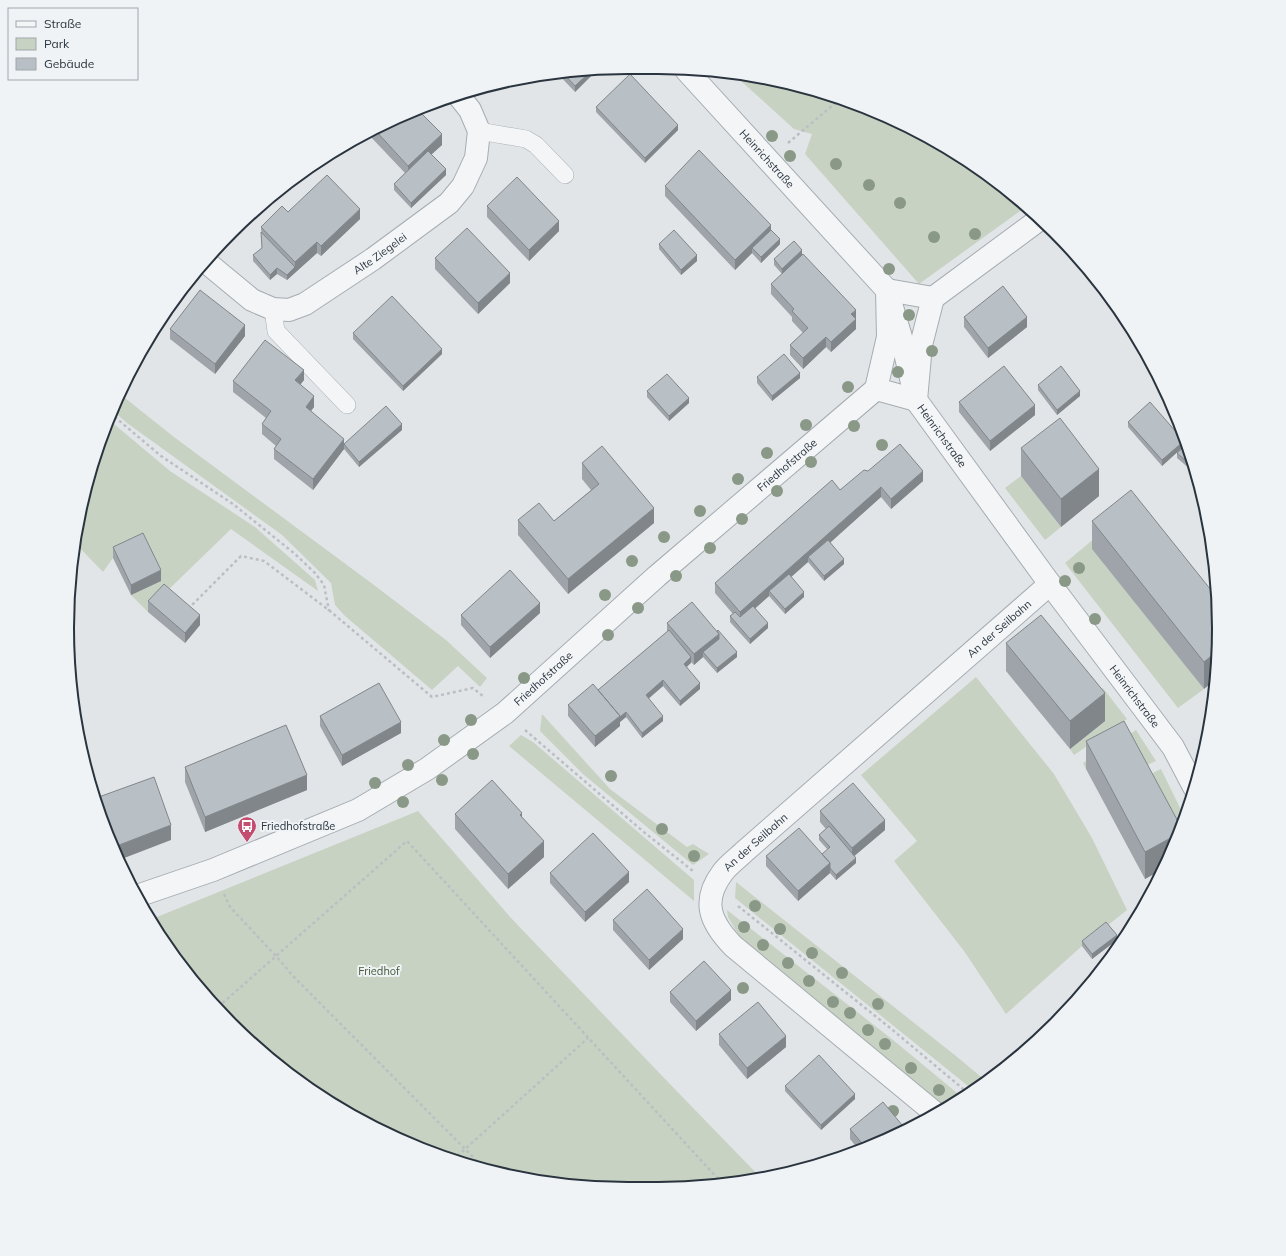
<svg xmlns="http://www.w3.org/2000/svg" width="1286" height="1256" font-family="Mulish,sans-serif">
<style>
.green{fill:#c8d2c2}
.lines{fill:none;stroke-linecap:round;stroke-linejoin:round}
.lane-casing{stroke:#a6acb2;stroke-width:18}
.street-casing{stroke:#a6acb2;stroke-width:24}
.path{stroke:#bbbfc3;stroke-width:2.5;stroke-dasharray:3 3;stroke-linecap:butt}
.lane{stroke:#f3f5f7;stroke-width:17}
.street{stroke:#f3f5f7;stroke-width:22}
.tree{fill:#8a9887}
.wall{fill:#9ea4a9}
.shaded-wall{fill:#81868a}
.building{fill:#b8bfc5;stroke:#81868a}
.labels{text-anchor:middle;stroke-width:4;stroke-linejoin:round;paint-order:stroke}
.street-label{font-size:11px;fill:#2a343f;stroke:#f0f3f6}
.poi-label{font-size:11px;fill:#2a343f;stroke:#f0f3f6;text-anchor:start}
.park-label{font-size:11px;fill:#435938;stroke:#f0f3f6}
.rim{fill:none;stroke:#2a343f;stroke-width:2}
</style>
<rect width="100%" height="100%" fill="#e1e5e8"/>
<!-- green -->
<path class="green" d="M731 72 839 97 939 142 1027 206 919 284 805 154 812 134 794 129Z
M120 394 174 437 374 585 446 640 487 678 480 687 458 666 432 690 345 616 335 605 331 583 282 535 127 423 112 410Z
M108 419 170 471 255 527 315 580 318 591 231 529 164 594 148 612 131 595 161 581 113 558 103 572 75 543Z
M1021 476 1061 527 1045 540 1005 488Z
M1126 512 1093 549 1204 689 1178 708 1065 563Z
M976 677 1054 774 1092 838 1127 910 1082 946 1006 1014 964 951 894 861 917 841 861 775Z
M1103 688 1127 719 1074 755 1070 749 1105 721 1088 700Z
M542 714 610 789 687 847 693 844 709 854 693 865 584 775 540 731Z
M1136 730 1156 761 1136 770 1124 748 1086 769 1083 763Z
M521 735 533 742 694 880V901L509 746Z
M1161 769 1184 816 1165 825 1140 779Z
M418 811 511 918 667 1081 760 1177 694 1188 555 1184 448 1159 348 1114 258 1050 183 970 152 919Z
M736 882 956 1056 986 1081 973 1090 735 898Z
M727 910 893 1040 962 1097 943 1108 739 936 728 917Z"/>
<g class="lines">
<!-- lane casing -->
<g class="lane-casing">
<path id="lane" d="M479 131 526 139 536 145 565 175
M273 309 276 331 347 405"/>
</g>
<!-- street casing -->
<g class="street-casing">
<g id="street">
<path id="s1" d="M686 70 887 290 903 344 916 400 1050 584 1173 747 1194 787"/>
<path id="s2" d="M206 262 252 300 273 309 289 310 305 304 373 259 449 203 463 186 476 158 479 131 470 110 459 96"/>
<path d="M887 290 933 298"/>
<path d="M876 389 916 400 921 345 933 298 1040 219"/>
<path id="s3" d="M137 896 213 870 358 810 427 769 505 713 657 576 876 389 888 337 887 290"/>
<path id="s4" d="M935 1113 733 946C710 922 701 901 723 872 729 864 738 858 745 851L1050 584"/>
</g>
</g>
<!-- path -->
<path class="path" d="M788 143 833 105 843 99
M110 413 161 456 233 504 295 554 315 573 324 585 329 611
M188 609 241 556 264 561 330 611 432 697 473 688 484 697
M525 730 645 833 693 871
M224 894 230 907 276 956 293 976 484 1168
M738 906 889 1027 968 1093
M218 1007 407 841 722 1183
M453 1160 588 1038"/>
<!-- lane -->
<use href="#lane" class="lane"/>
<!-- street -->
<use href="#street" class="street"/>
</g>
<!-- trees -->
<g class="tree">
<circle cx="772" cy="136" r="6"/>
<circle cx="790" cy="156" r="6"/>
<circle cx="836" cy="164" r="6"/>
<circle cx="869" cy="185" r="6"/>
<circle cx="900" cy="203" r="6"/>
<circle cx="975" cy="234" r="6"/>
<circle cx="934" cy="237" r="6"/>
<circle cx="889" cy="269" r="6"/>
<circle cx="909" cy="315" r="6"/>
<circle cx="932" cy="351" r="6"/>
<circle cx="898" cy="372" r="6"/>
<circle cx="848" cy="387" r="6"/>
<circle cx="806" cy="425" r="6"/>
<circle cx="854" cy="426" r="6"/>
<circle cx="882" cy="445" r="6"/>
<circle cx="767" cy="453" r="6"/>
<circle cx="811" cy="462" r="6"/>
<circle cx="738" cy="479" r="6"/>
<circle cx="777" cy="491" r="6"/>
<circle cx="700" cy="511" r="6"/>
<circle cx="742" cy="519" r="6"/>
<circle cx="664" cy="537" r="6"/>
<circle cx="710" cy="548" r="6"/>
<circle cx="632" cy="561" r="6"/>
<circle cx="1079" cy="568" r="6"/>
<circle cx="676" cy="576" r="6"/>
<circle cx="1065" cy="581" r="6"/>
<circle cx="605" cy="595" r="6"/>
<circle cx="638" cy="608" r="6"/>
<circle cx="1095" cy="619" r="6"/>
<circle cx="608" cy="635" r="6"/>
<circle cx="524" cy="678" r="6"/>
<circle cx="471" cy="720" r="6"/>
<circle cx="444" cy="740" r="6"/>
<circle cx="473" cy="754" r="6"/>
<circle cx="408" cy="765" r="6"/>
<circle cx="611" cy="776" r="6"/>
<circle cx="442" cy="780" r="6"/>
<circle cx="375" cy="783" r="6"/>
<circle cx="403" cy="802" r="6"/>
<circle cx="662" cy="829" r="6"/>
<circle cx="694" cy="856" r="6"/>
<circle cx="755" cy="906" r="6"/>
<circle cx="744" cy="927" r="6"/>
<circle cx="780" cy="929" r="6"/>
<circle cx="763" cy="945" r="6"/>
<circle cx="812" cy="953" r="6"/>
<circle cx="788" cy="963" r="6"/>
<circle cx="842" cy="973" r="6"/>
<circle cx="809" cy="981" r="6"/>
<circle cx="743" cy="988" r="6"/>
<circle cx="833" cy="1002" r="6"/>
<circle cx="878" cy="1004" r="6"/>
<circle cx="850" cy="1013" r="6"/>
<circle cx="868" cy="1030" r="6"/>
<circle cx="885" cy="1044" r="6"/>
<circle cx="911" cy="1068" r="6"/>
<circle cx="939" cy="1090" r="6"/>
<circle cx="893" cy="1111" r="6"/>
</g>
<!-- wall -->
<path class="wall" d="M597 70 575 92 558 74Z
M596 107 678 130 645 163 596 112Z
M413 110 442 145 431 154 446 175 411 208 394 190V184L405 173 368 134Z
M665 186 771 225V230L780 244 761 263 752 253 735 270 665 196Z
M487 206 559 231 529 261 487 217Z
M288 212 360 219 321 256 317 253 287 280 277 274 270 280 253 261V255L262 248 261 227Z
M659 244 697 261 681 275 659 249Z
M802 255 856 318V329L831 352 826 347 803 369 790 355V345L803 333 792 321V317L771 294V284L792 265 782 274 774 265V259Z
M435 258 510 283 478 314 435 269Z
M964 317 1027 327 988 358 964 327Z
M170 329 245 336 215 374 170 339Z
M353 333 442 354 403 391 353 339Z
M757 377 800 378 772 401 757 383Z
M304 380 300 385 314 407 311 411 344 444 402 430 359 467 344 449 313 490 274 459V449L276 446 262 434V424L266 418 233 392V381Z
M1038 385 1080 396 1057 415 1038 390Z
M647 391 689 403 669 421 647 397Z
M959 402 1035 415 990 451 959 412Z
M1128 422 1184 446 1162 466 1128 427Z
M1186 445 1197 475 1177 458V453Z
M1021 448 1099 496 1061 527 1021 476Z
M582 463 654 523 568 594 518 535V520L554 521 591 490 582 479Z
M868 471 923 481 891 509 881 497 830 542 844 564 824 581 808 562 791 577 804 597 785 614 769 596 755 608 768 628 750 644 730 622V616L733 614 715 593V583L840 490Z
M1092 521 1215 595 1204 689 1092 549Z
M113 547 161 581 131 595 113 558Z
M148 601 200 625 185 643 148 612Z
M540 613 490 658 461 625V615Z
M667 623 737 657 717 673 703 657 694 665 691 662 687 667 700 689 680 706 663 686 648 698 663 721 642 738 626 717 620 722V726L595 747 568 716V705L598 690 667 632Z
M1006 643 1105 721 1070 749 1006 671Z
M320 716 401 733 342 766 320 726Z
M1086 741 1181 827 1161 870 1145 879 1086 769Z
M185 767 307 790 205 832 185 782Z
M820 811 885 830 854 856 856 863 836 880 830 873 798 901 766 866V856L822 854 828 850 819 840V835L826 829 820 822Z
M455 814 522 818 544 857 508 889 455 829Z
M550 873 629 882 585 922 550 883Z
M1142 911 1133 923V918Z
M613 920 683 939 649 970 613 930Z
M1117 940 1092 959 1082 946V941Z
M670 992 731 1000 696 1031 670 1002Z
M719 1034 786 1047 747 1079 719 1045Z
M785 1086 855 1099 821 1130 785 1091Z
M850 1129 906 1131 858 1149 850 1139Z"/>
<!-- shaded-wall -->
<path class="shaded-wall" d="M597 70 575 92V86L591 71Z
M678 125V130L645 163V158Z
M442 134V145L408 176V166Z
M446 169V175L411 208V203Z
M360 209V219L321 256V246Z
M559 221V231L529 261V250Z
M771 225V235L752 248V253L735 270V260Z
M780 239V244L761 263V257Z
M317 242V253L287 280V275L295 267V262Z
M802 250V256L782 274V269Z
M697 255V261L681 275V270Z
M277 268V274L270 280V275Z
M510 273V283L478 314V303Z
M856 310V329L831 352V342L851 314Z
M1027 317V327L988 358V348Z
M245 325V336L215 374V364Z
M826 337V347L803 369V358Z
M442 349V354L403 391V386Z
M304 370V380L295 391V380Z
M800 373V378L772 401V396Z
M1080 391V396L1057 415V410Z
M314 396V407L306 417V407Z
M689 398V403L669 421V416Z
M1035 405V415L990 451V441Z
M402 424V430L359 467V462Z
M344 439V449L313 490V479Z
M1184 441V446L1162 466V460Z
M1099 469V496L1061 527V499Z
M923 471V481L891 509V499Z
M881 487V497L811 560 808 557V562L772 594 769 591V596L740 622V612Z
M654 508V523L568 594V579Z
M844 559V564L824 581V576Z
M161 570V581L131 595V585Z
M804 592V597L785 614V609Z
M540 603V613L490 658V647Z
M200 615V625L185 643V633Z
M768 623V628L750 644V639Z
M719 634V644L703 652V657L694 665V654Z
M737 652V657L717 673V668Z
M1216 652 1215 680 1204 689V662Z
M691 657V663L684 669V664Z
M663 680V686L646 701V695Z
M700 683V689L680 706V701Z
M1105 693V721L1070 749V721Z
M626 712V717L620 722V726L595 747V736L620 716Z
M663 716V721L642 738V733Z
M401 722V733L342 766V755Z
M307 775V790L205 832V817Z
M522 813V828L520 815Z
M885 820V830L852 858V848Z
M171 825V840L119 860 114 847Z
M1178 834 1161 870 1145 879V852Z
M544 841V857L508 889V874Z
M856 858V863L836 880V875Z
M830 863V873L798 901V891Z
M629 872V882L585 922V912Z
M683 929V939L649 970V960Z
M1117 935V940L1092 959V954Z
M731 990V1000L696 1031V1021Z
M786 1036V1047L747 1079V1068Z
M855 1094V1099L821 1130V1125Z"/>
<!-- building -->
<path class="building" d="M591 71 575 86 563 73Z
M630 74 678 125 645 158 596 107Z
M417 109 442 134 408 166 375 130 413 110Z
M699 150 771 225 735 260 665 186Z
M428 151 446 169 411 203 394 184Z
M327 175 360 209 321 246 317 242 295 262 261 227 282 206 288 212Z
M517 177 559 221 529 250 487 206Z
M467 228 510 273 478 303 435 258Z
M674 230 697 255 681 270 659 244Z
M771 230 780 239 761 257 752 248Z
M261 232 295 267 287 275 277 268 270 275 253 255 262 248Z
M794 241 802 250 782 269 774 259Z
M803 254 856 310 851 314 856 319 831 342 826 337 803 358 790 345 808 328 792 311 794 309 771 284Z
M1003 286 1027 317 988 348 964 317Z
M200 290 245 325 215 364 170 329Z
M392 296 442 349 403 386 353 333Z
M265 340 304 370 295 380 314 396 306 407 344 439 313 479 274 449 281 439 262 424 271 411 233 381Z
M784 354 800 373 772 396 757 377Z
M1004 366 1035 405 990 441 959 402Z
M1061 366 1080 391 1057 410 1038 385Z
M667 374 689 398 669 416 647 391Z
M1150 402 1184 441 1162 460 1128 422Z
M386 406 402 424 359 462 344 444Z
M1060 418 1099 469 1061 499 1021 448Z
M900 444 923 471 891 499 881 487 740 612 715 583 832 480 840 490 864 470 868 471Z
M1186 445 1194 468 1177 453Z
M602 446 654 508 568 579 518 520 539 503 554 521 599 484 582 463Z
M1131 490 1215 595 1218 592 1216 652 1204 662 1092 521Z
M143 533 161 570 131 585 113 547Z
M828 540 844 559 824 576 808 557Z
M510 570 540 603 490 647 461 615Z
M789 574 804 592 785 609 769 591Z
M164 584 200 615 185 633 148 601Z
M692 602 719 634 694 654 667 623Z
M753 606 768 623 750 639 730 616 735 612 740 617Z
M1041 615 1105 693 1070 721 1006 643Z
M669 630 691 657 684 664 700 683 680 701 663 680 646 695 663 716 642 733 626 712 620 717V716L598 690Z
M718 630 737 652 717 668 703 652 719 639V634L717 631Z
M379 683 401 722 342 755 320 716Z
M593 684 620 716 595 736 568 705Z
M1124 721 1181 827 1178 834 1145 852 1086 741Z
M286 725 307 775 205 817 185 767Z
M154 777 171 825 114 847 96 798Z
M492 780 522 813 520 815 544 841 508 874 455 814Z
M853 783 885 820 852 848 820 811Z
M829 826 856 858 836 875 830 868V863L822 854 830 847 819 835Z
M799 828 830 863 798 891 766 856Z
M593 833 629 872 585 912 550 873Z
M647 889 683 929 649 960 613 920Z
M1142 911 1135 921 1133 918Z
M1106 922 1117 935 1092 954 1082 941Z
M704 961 731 990 696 1021 670 992Z
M758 1002 786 1036 747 1068 719 1034Z
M819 1055 855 1094 821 1125 785 1086Z
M883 1102 907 1131 865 1147 850 1129Z"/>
<!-- icons -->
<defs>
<g id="bus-pin" transform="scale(1)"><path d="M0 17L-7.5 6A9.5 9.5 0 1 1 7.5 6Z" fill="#c44e70" stroke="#f0f3f6"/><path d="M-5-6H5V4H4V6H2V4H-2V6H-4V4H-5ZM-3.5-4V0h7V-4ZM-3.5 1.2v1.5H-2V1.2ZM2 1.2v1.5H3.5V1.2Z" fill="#fff"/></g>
</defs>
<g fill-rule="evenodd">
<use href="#bus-pin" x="247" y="826"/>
</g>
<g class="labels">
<!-- street labels -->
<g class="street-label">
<text dy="4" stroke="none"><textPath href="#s1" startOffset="120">Heinrichstraße</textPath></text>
<text dy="4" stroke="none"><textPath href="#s2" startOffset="206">Alte Ziegelei</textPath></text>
<text dy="4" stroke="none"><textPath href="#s1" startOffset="456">Heinrichstraße</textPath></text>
<text dy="4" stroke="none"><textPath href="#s3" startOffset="789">Friedhofstraße</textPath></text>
<text dy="4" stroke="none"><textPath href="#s4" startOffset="714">An der Seilbahn</textPath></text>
<text dy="4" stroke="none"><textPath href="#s3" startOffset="465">Friedhofstraße</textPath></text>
<text dy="4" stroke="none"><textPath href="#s1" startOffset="780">Heinrichstraße</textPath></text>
<text dy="4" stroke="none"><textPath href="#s4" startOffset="390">An der Seilbahn</textPath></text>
</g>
<!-- poi labels -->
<g class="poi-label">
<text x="261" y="830">Friedhofstraße</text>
</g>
<!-- park labels -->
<g class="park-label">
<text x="379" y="975">Friedhof</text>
</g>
</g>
<!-- crop -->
<path d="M0 0H1286V1256H0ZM628 74H658A554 554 0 0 1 1212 628V628A554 554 0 0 1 658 1182H628A554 554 0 0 1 74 628V628A554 554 0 0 1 628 74Z" fill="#f0f3f6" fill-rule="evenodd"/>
<path class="rim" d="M628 74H658A554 554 0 0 1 1212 628V628A554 554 0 0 1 658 1182H628A554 554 0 0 1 74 628V628A554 554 0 0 1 628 74Z"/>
<!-- legend -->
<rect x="8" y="8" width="130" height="72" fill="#f0f3f6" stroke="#a1a7ad"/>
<rect x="16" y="21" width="20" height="6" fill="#f3f5f7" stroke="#a1a7ad"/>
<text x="44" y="28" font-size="12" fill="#2a343f">Straße</text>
<rect x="16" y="38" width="20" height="12" fill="#c8d2c2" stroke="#a1a7ad"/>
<text x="44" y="48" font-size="12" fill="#2a343f">Park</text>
<rect x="16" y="58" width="20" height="12" fill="#b8bfc5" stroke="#a1a7ad"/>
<text x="44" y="68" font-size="12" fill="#2a343f">Gebäude</text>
</svg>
